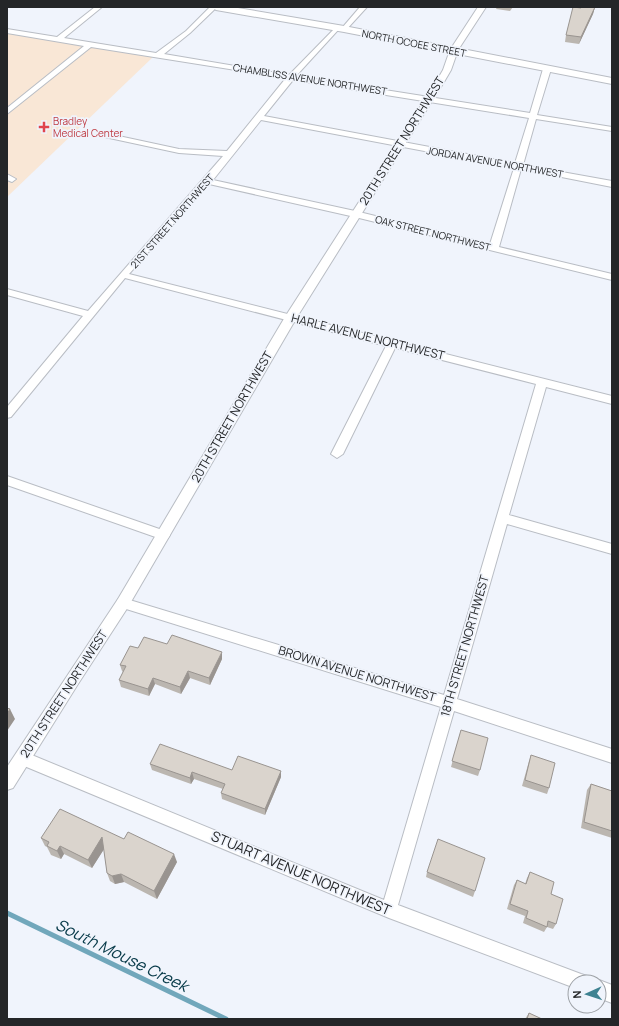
<svg xmlns="http://www.w3.org/2000/svg" width="619" height="1026" font-family="Manrope,sans-serif">
<style>
.medical{fill:#f9e7d6}
.lines{fill:none;stroke-linecap:round;stroke-linejoin:round}
.stream{stroke:#71a7bb;stroke-width:5}
.minor-casing{stroke:#b9bdc4;stroke-width:2}
.tertiary-casing{stroke:#b9bdc4;stroke-width:2}
.secondary-casing{stroke:#b9bdc4;stroke-width:2}
.minor{fill:#fff;fill-rule:evenodd}
.tertiary{fill:#fff;fill-rule:evenodd}
.secondary{fill:#fff;fill-rule:evenodd}
.wall{fill:#bbb6b0}
.shaded-wall{fill:#999490}
.building{fill:#dad4cd;stroke:#999490}
.health-dot{fill:#e0444e;stroke:#f0f4fc;stroke-width:1.5}
.labels{text-anchor:middle;stroke-width:3.5;stroke-linejoin:round;paint-order:stroke}
.far-street-label{font-size:10px;fill:#242628;stroke:#f0f4fc}
.far-health-label{font-size:10px;fill:#be3a42;stroke:#f0f4fc;text-anchor:start}
.street-label{font-size:12px;fill:#242628;stroke:#f0f4fc}
.near-street-label{font-size:14px;fill:#242628;stroke:#f0f4fc}
.near-water-label{font-size:16px;font-style:italic;fill:#063948;stroke:#f0f4fc}
</style>
<rect width="100%" height="100%" fill="#f0f4fc"/>
<!-- medical -->
<path class="medical" d="M7 33 153 57 7 197Z"/>
<g class="lines">
<!-- stream -->
<path class="stream" d="M7 913 226 1019"/>
<!-- minor casing -->
<g class="minor-casing">
<path id="minor" d="M95 7H102L64 38 156 53 186 31 210 7H217L190 33 164 54 289 75 337 26 339 27V29L296 76 530 113 543 69 547 67 551 69 537 115 612 127V131L536 119 523 165 612 181V187L521 169 499 247 612 274V280L355 217 209 184 129 274 612 396V404L546 387 509 515 612 544V554L507 524 457 699 612 749V763L454 711 398 905 581 974 587 976 589 982H575V988L389 918 17 763 15 758 17 753 22 751 384 900 441 707 123 608 118 607 117 603 118 599 123 598 444 695 536 384 395 348 343 454 337 458 331 454 386 346 125 278 11 417 7 418V407L83 316 7 295V289L88 311 223 156 179 153 100 136V132L179 149 227 151 286 78 91 47 7 114V108L84 46 7 33V29L57 37ZM293 80 529 118 515 163 264 116ZM261 120 514 168 490 244 355 211 213 180Z
M360 7H367L346 30H342V28Z
M7 174 16 179 12 182 7 180Z
M7 476 168 532 170 535 168 538 164 540 7 485Z
M599 980 612 985V1003L599 998V982H595Z"/>
</g>
<!-- tertiary casing -->
<g class="tertiary-casing">
<path id="tertiary" d="M478 7H486L458 50 451 70 444 82 297 317 128 607 78 684 13 788 7 790V767L118 599 285 317 436 82 443 70 450 50Z"/>
</g>
<!-- secondary casing -->
<g class="secondary-casing">
<path id="secondary" d="M212 7H232L344 26 612 78V84L344 32 216 10Z"/>
</g>
<!-- minor -->
<use href="#minor" class="minor"/>
<!-- tertiary -->
<use href="#tertiary" class="tertiary"/>
<!-- secondary -->
<use href="#secondary" class="secondary"/>
</g>
<!-- wall -->
<path class="wall" d="M497 7H513L510 11 496 9Z
M595 7 593 14 579 44 565 42 566 35 581 8Z
M138 648 222 659 210 685 190 678 181 694 155 684 149 696 121 687 119 680 123 672 122 671 120 665Z
M461 730 480 770 478 776 451 767Z
M531 755 549 788 547 794 522 786 529 761Z
M150 764 232 770 281 777 265 815 222 799 221 793 223 789 194 779 191 784 152 770Z
M591 784 612 791V838L581 828 587 790Z
M41 838 124 839 177 862 157 899 124 882 115 884 110 881 107 873 104 849 92 868 64 854 61 859 51 855 47 847 45 846Z
M427 872 475 891 473 897 426 877Z
M530 872 551 894 556 924 553 929 547 927 544 932 523 923 525 916 507 909 514 885 517 880 525 884 527 878Z
M529 1013 542 1019H525Z"/>
<!-- shaded-wall -->
<path class="shaded-wall" d="M595 7 593 14 579 44 581 37Z
M222 652V659L210 685 209 678Z
M188 671 190 678 181 694 180 687Z
M153 678 155 684 149 696 148 689Z
M10 709 15 719 7 731V714Z
M281 771V777L265 815V809Z
M192 772 194 779 191 784 190 778Z
M102 837 106 846 92 868 88 860Z
M60 846 64 854 61 859 57 851Z
M174 854 177 862 157 899 154 891Z
M121 874 124 882 115 884 112 876Z"/>
<!-- building -->
<path class="building" d="M573 7 581 8 582 7H595L581 37 566 35Z
M172 635 222 652 209 678 188 671 180 687 153 678 148 689 119 680 126 666 120 665 130 646 138 648 144 637 167 644Z
M7 708 10 709 7 714Z
M461 730 488 738 480 770 452 761Z
M160 744 232 770 238 756 281 771 265 809 221 793 225 784 192 772 190 778 150 764Z
M531 755 555 763 549 788 525 780Z
M591 784 612 791V831L584 822Z
M60 809 124 839 128 832 174 854 154 891 121 874 112 876 107 873 102 837 88 860 60 846 57 851 47 846 49 842 41 838Z
M438 839 485 858 475 891 427 872Z
M530 872 554 882 551 894 563 899 556 924 548 921 547 927 526 918 528 911 510 904 517 880 526 884Z
M529 1013 542 1019H527Z"/>
<!-- markers -->
<path class="health-dot" d="M42 121h4v4h4v4h-4v4h-4v-4h-4v-4h4z"/>
<g class="labels">
<!-- far-street labels -->
<g class="far-street-label">
<text transform="translate(414 43) rotate(11)" y="4">NORTH OCOEE STREET</text>
<text transform="translate(310 79) rotate(9)" y="4">CHAMBLISS AVENUE NORTHWEST</text>
<text transform="translate(495 162) rotate(10)" y="4">JORDAN AVENUE NORTHWEST</text>
<text transform="translate(172 221) rotate(-49)" y="4">21ST STREET NORTHWEST</text>
<text transform="translate(433 233) rotate(14)" y="4">OAK STREET NORTHWEST</text>
</g>
<!-- far-health labels -->
<g class="far-health-label">
<text x="53" y="125">Bradley<tspan x="53" dy="12">Medical Center</tspan></text>
</g>
<!-- street labels -->
<g class="street-label">
<text transform="translate(402 141) rotate(-58)" y="4">20TH STREET NORTHWEST</text>
<text transform="translate(368 337) rotate(14)" y="4">HARLE AVENUE NORTHWEST</text>
<text transform="translate(232 417) rotate(-60)" y="4">20TH STREET NORTHWEST</text>
<text transform="translate(465 646) rotate(-74)" y="4">18TH STREET NORTHWEST</text>
<text transform="translate(357 674) rotate(17)" y="4">BROWN AVENUE NORTHWEST</text>
<text transform="translate(64 694) rotate(-57)" y="4">20TH STREET NORTHWEST</text>
</g>
<!-- near-street labels -->
<g class="near-street-label">
<text transform="translate(301 873) rotate(23)" y="5">STUART AVENUE NORTHWEST</text>
</g>
<!-- near-water labels -->
<g class="near-water-label">
<text transform="translate(122 955) rotate(26)" y="6">South Mouse Creek</text>
</g>
</g>
<!-- border -->
<rect width="619" height="1026" fill="none" stroke="#242628" stroke-width="16"/>
<!-- north arrow -->
<g transform="translate(587 994) rotate(267)"><circle r="19" fill="#f0f4fc" stroke="#9ea2a7"/>
<path d="M0-3L7 15L0 10L-7 15Z" fill="#3e8291"/>
<text y="-6" font-size="11" font-weight="bold" text-anchor="middle" fill="#242628">N</text>
</g>
</svg>
